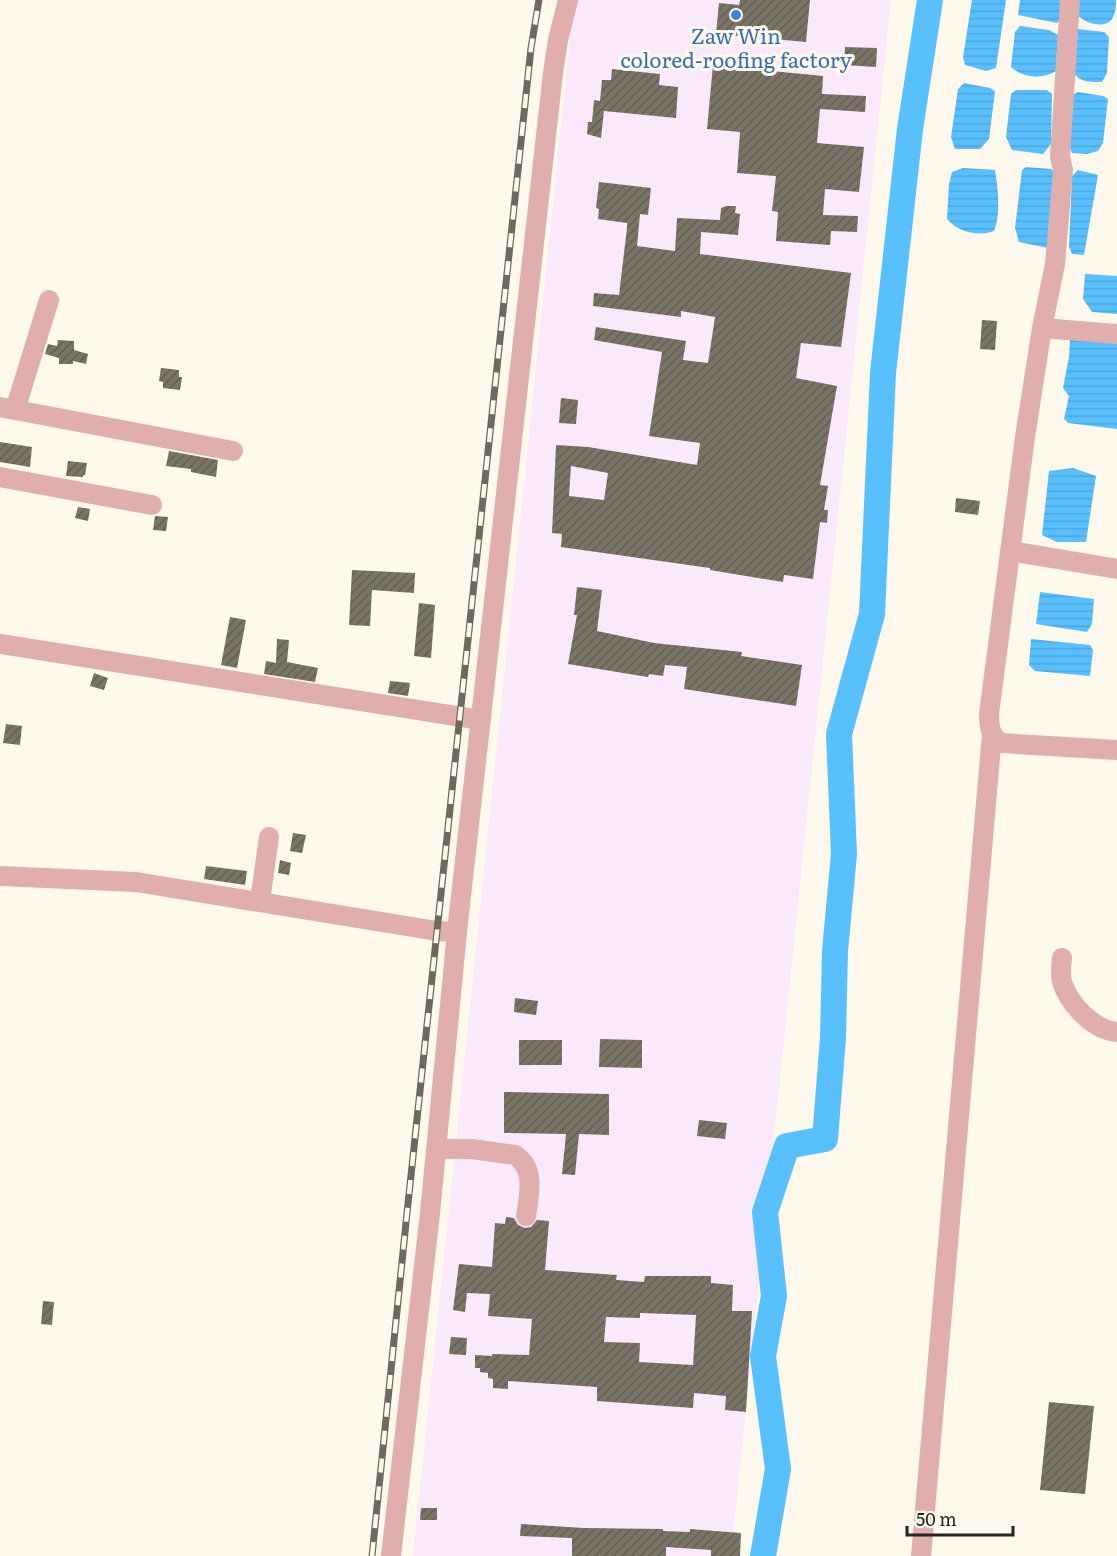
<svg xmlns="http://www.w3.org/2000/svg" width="1117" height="1556" font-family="Literata,serif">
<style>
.industrial{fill:#f9e9fb}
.water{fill:url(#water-rules)}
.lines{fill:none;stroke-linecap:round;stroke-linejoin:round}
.river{stroke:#59c0fe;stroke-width:26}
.building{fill:url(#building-hatch);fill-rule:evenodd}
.minor{stroke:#e0aead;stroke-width:20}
.rail-casing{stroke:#6c6961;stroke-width:7}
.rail{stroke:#fef9ec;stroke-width:4.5;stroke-dasharray:14;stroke-linecap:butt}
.shop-dot{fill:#3f7fe0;stroke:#fef9ec;stroke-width:2}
.labels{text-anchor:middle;stroke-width:6;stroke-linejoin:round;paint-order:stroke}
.shop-label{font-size:21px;fill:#366cbe;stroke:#fef9ec}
</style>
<defs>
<pattern id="water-rules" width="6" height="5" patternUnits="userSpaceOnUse" patternTransform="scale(1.5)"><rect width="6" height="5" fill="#59c0fe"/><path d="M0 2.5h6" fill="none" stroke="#4da5d9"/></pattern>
<pattern id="building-hatch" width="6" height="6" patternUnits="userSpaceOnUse" patternTransform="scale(1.5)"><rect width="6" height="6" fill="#7a7466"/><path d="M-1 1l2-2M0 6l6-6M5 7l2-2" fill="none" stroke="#645f53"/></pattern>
</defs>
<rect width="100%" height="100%" fill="#fef9ec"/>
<!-- industrial -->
<path class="industrial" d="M574 0H891L731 1556H413Z"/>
<!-- water -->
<path class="water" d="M972 0H1006L996 68 986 71 965 65 963 57Z
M1020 0H1064L1063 17 1057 23 1018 15Z
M1075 0H1116C1116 6 1116 13 1112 19 1103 31 1081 21 1074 12Z
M1020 26 1049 30 1058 35 1056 71C1041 80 1023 78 1011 67L1015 32Z
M1078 29 1104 32 1109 37 1107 73 1102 82C1060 84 1073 58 1078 29Z
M964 83 990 88 995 91 989 139 980 149H955L951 137 958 89Z
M1016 90H1047L1052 94 1051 144 1043 154 1012 150 1006 137 1011 94Z
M1078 92 1103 96 1108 99 1103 143 1098 151 1087 154 1072 153 1069 145 1073 95Z
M1026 167 1051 169 1057 174 1048 248 1019 242 1015 228 1022 170Z
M963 168 995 170C998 189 1001 213 994 231 978 237 958 232 947 219L949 184 952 172Z
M1078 170 1098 175 1084 255 1072 254 1069 247 1072 176Z
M1085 274 1117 276V314L1092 312 1083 299Z
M1070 338 1117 342V429L1068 423 1064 419 1069 396 1063 388 1069 357Z
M1073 468 1096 476 1086 542H1057L1042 535 1049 471Z
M1040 592 1094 599 1092 624 1087 632 1036 624Z
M1031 639 1090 645 1093 650 1090 676 1035 671 1029 665Z"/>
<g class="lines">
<!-- river -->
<path class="river" d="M763 1556 778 1469 763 1356 774 1296 765 1212 787 1146 825 1139 833 1038 835 951 844 854 839 734 872 614 883 373 910 129 930 0"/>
</g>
<!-- building -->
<path class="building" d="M740 0H810L806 42 716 34 719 3 739 5Z
M845 47 877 48 876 67 844 65Z
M713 65 823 76 822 94 866 96 865 112 820 109 817 143 864 147 859 192 825 189 823 215 858 216 857 232 831 231 830 245 776 241 778 212 772 211 776 176 737 173 740 132 707 129Z
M612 69 660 74 659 85 678 87 676 118 604 111 601 138 587 134 588 122H592L594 100 600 101 602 80H611Z
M599 182 651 188 648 215 640 214 637 246 675 251 677 218 720 220 721 208 726 206H736L735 213 740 214 738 235 701 232 700 254 851 273 841 347 801 343 796 378 837 386 820 485 828 486 824 510H828L827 523 820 522 813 579 784 575 783 582 710 570V568L561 547 562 534 552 533 556 445 588 447 697 465 700 443 649 436 662 352 594 340 596 327 686 341 683 360 708 363 715 317 681 311V317L593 306 594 293 619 295 627 228V223L598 219 599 209 596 208ZM571 466 608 473 604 500 569 496Z
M982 320 997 321 995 350 980 349Z
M58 340 74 341V350L88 354 86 364 73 361V364H59V358L45 354 48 344 57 346Z
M161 368 179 370V377H182L180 390 163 388V382L159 381Z
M561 398 578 400 576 424 559 423Z
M0 442 32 447 30 467 0 462Z
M169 451 218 460 216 477 191 472V469L166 466Z
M68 461 87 463 85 475H83V477L66 476Z
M956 498 980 501 978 515 955 512Z
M78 507 90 509 88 521 75 518Z
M155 516 168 517 166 531 153 530Z
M352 570 415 573 414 593 372 590 370 626 349 625Z
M577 587 602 590 597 631 654 643 742 652 741 656 802 665 796 706 684 689 687 667 665 665 663 676 649 674 648 677 568 664 577 615H574Z
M419 603 435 605 431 658 414 656Z
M230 617 246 620 237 668 221 665Z
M277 639 289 640 287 662 318 668 315 682 264 674 266 661 276 663Z
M94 673 108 678 104 690 90 686Z
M390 681 410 683 408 696 388 693Z
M6 724 22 726 20 745 3 743Z
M293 833 306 835 302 853 290 851Z
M280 860 291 863 289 875 278 873Z
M206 866 247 871 245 885 204 879Z
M515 998 538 1001 536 1015 514 1012Z
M600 1039 642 1040V1068L599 1067Z
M519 1040H562V1065H519Z
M504 1092 609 1094V1135L579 1134 575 1175 562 1174 566 1134 504 1133Z
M699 1120 727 1123 725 1139 697 1136Z
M506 1217 514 1218 518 1225 525 1228 531 1227 537 1220 549 1221 545 1270 617 1275 616 1280 644 1282 645 1276H711V1283L733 1285 732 1311H752L746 1412 725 1410 726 1396 694 1393 693 1408 597 1401V1387L508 1381V1389L493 1388V1379L488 1378V1373L480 1372V1368H475V1355L492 1356V1354L529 1355 532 1319 488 1316 490 1294 467 1293 465 1312 453 1310 459 1264 492 1267 495 1223 505 1224ZM640 1313 696 1315 693 1365 639 1362 640 1343 604 1342 606 1317 640 1318Z
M43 1301 54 1302 52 1325 41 1324Z
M451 1337 467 1338 466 1355 449 1354Z
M1049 1402 1094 1406 1085 1494 1040 1490Z
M421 1508H437V1520H420Z
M521 1524 584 1528 663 1529V1531L690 1532V1529L741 1533 740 1556H711V1550L666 1547V1556H572V1538L520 1536Z"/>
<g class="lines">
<!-- minor -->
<path class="minor" d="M1070 0 1060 157 1063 170 1055 264 1042 328 1025 437 989 714C989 726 990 736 1001 743L1117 750
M1042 328 1117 334
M0 407 233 451
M15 410 49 300
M0 477 152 505
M1010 551 1117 569
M0 644 481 720
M0 876 136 882 437 931 457 932
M260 901 269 837
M1062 958C1061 966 1060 975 1062 982 1069 1004 1093 1030 1117 1032
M436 1149H472L515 1155C536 1168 529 1195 526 1216
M391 1556 430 1213 457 932 553 73 558 40 568 0
M921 1556 992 734"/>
<!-- rail casing -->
<g class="rail-casing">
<path id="rail" d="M372 1556 407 1213 531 48 539 0"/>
</g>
<!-- rail -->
<use href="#rail" class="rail"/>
</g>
<!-- markers -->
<circle class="shop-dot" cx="736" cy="15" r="6"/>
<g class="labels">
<!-- shop labels -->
<g class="shop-label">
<text x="736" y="44">Zaw Win<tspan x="736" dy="24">colored-roofing factory</tspan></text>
</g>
</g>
<!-- scale -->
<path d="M907 1526v9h106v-9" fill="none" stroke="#27251f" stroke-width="3"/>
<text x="916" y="1526" font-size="18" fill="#27251f" stroke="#fef9ec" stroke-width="4.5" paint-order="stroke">50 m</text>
</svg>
